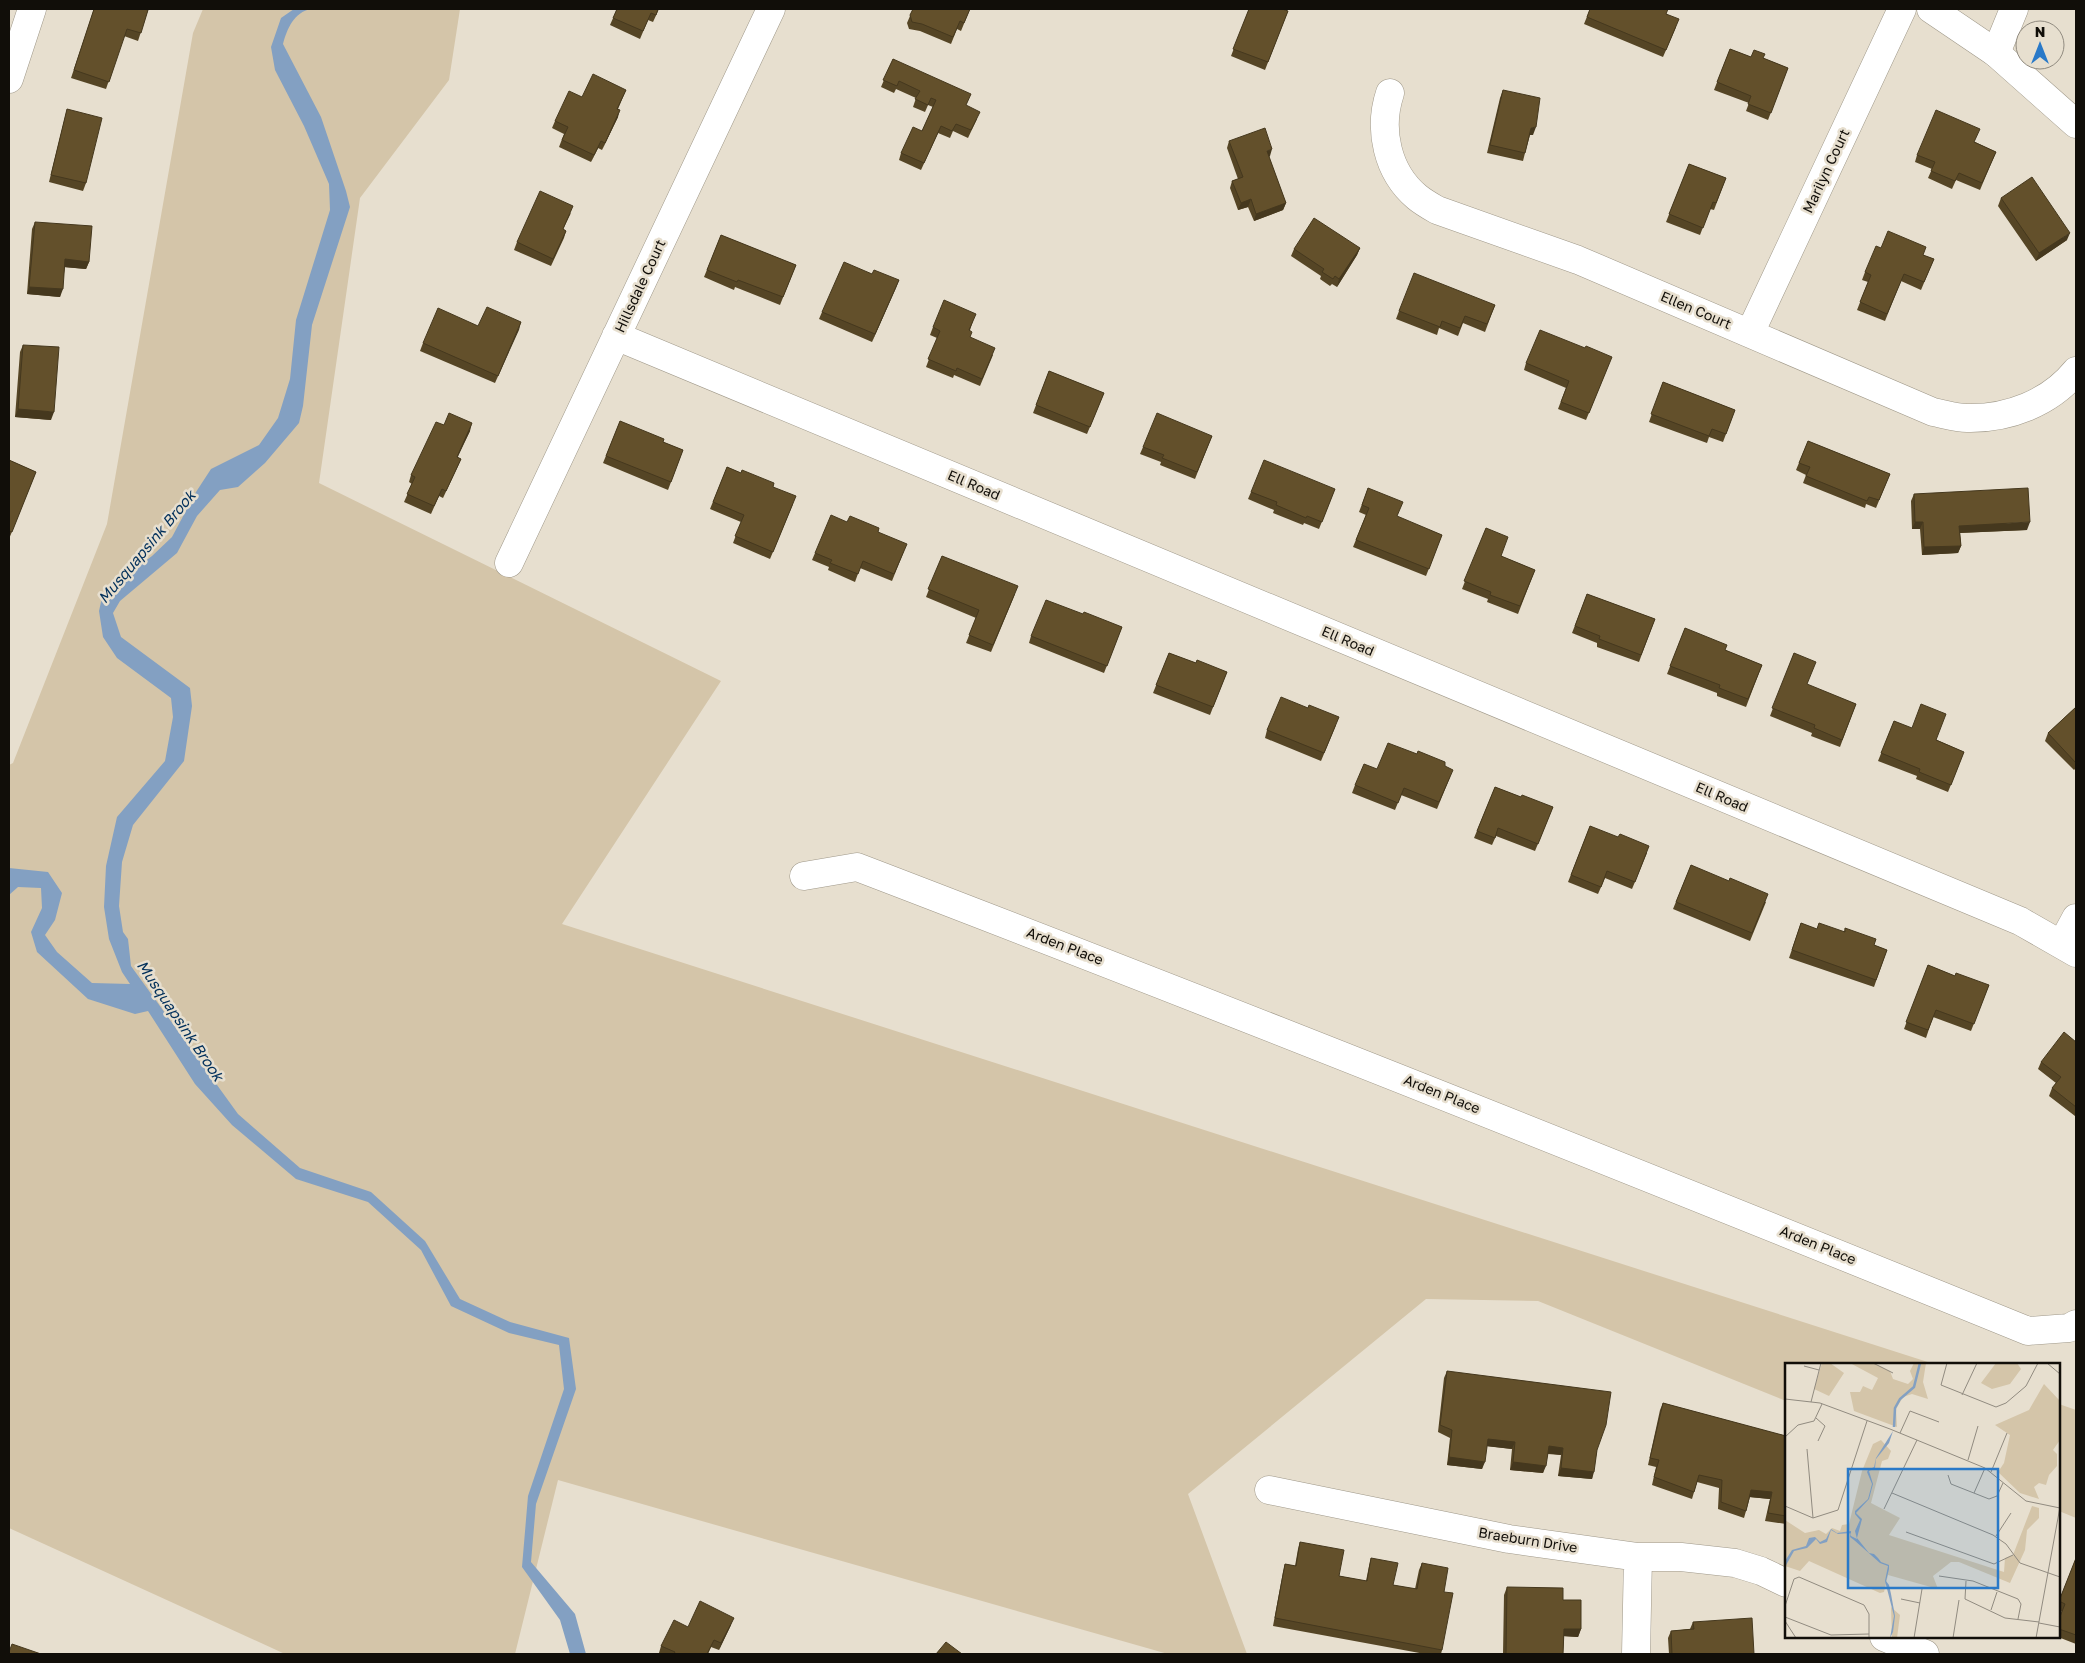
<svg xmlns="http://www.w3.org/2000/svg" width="2085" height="1663" font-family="'Golos Text',sans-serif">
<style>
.green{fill:#d4c5a9}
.water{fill:#83a0c2}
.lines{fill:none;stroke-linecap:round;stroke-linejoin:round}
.minor-casing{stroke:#9f9889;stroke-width:29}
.tertiary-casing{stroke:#9f9889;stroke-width:29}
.minor{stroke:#fff;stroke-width:28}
.tertiary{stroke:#fff;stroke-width:28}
.wall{fill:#554525}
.shaded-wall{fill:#45381e}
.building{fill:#63502b;stroke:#45381e}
.labels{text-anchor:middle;stroke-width:5;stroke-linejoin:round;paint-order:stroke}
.street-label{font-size:14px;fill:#110e09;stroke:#e7dfcf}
.water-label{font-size:15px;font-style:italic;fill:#012f5a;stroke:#e7dfcf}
.inset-river{fill:none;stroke:#83a0c2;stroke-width:2.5}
.inset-road{fill:none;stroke:#918b80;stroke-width:1}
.view{fill:#2979c8;fill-opacity:0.15;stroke:#2979c8;stroke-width:2.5}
.inset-edge{fill:none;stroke:#110e09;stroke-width:2.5}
</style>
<rect width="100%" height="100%" fill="#e7dfcf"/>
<!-- green -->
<path class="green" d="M203 9H460L449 80 360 198 319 483 721 681 562 924 1934 1364H1786V1401L1538 1301 1426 1299 1188 1494 1247 1654H1168L558 1480 515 1654H285L9 1528V765L13 763 107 524 193 33Z
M2059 1404 2076 1410V1518L2059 1511Z"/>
<!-- water -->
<path class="water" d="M294 9H311C294 12 287 29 283 44L321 117 346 191 350 207 312 325 303 406 299 423 265 463 238 487 220 490 197 516 177 553 120 601 113 613 121 637 190 688 192 706 184 761 133 825 122 862 119 906 123 932 128 939 131 966 238 1114 300 1168 371 1192 425 1241 460 1299 510 1322 569 1338 576 1389 536 1504 531 1562 575 1614 586 1654H570L560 1620 522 1567 528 1496 564 1389 559 1345 509 1333 451 1306 421 1250 368 1202 296 1179 232 1125 195 1084 148 1011 135 1014 88 999 37 952 31 932 42 908 41 888 18 887 9 895V868L48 872 62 893 55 920 45 935 57 952 92 983 130 984 122 972 109 939 104 907 106 866 117 817 165 761 173 717 171 698 117 658 103 637 99 611 103 593 152 556 172 537 196 492 211 469 259 445 278 418 290 379 296 320 330 210 329 184 304 126 275 70 271 47 281 18Z"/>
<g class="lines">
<!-- minor casing -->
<g class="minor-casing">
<path id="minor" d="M1996 53 2014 9
M9 79 32 9
M1390 93C1378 129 1387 172 1417 197 1423 202 1430 206 1437 210L1578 260 1933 412C1944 414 1956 418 1967 418 2008 419 2050 403 2076 371
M1750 333 1902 9
M616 336 2020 921 2076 953
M509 563 771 9
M804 876 857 867C1249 1017 1639 1173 2028 1331L2069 1328 2076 1324
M2062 944 2076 918
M1269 1490 1509 1539 1638 1557H1681L1735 1563 1761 1571 1786 1583
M1884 1637 1925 1654
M1636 1654 1638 1557"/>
</g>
<!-- tertiary casing -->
<g class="tertiary-casing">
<path id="tertiary" d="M1931 9 1996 53 2076 124"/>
</g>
<!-- minor -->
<use href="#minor" class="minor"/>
<!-- tertiary -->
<use href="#tertiary" class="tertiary"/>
</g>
<!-- wall -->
<path class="wall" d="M94 9 148 10 138 41 124 36 106 89 71 78Z
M617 9H659L653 22 648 20 640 39 610 25Z
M913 9H970L961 31 957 29 951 44 920 31 909 29 907 23Z
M1249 9 1288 11 1265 70 1231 56Z
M1590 9 1667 14 1676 27 1663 57 1584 24Z
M1730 49 1751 57 1763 58 1788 68 1768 120 1746 111 1749 103 1714 90Z
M893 59 966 106 977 119 968 138 953 131 950 138 938 133 921 170 899 160 901 153 922 131 933 107 928 105 925 112 913 107 916 98 896 89 894 93 881 87Z
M626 90 618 109V117L602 150 598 148 591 162 559 147 564 134 552 128 555 121 582 97Z
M1503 90 1533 135H1530L1525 153 1523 161 1487 153 1500 98Z
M67 109 86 183 83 191 49 182 65 117Z
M1229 141 1270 156 1269 157 1286 203 1283 210 1254 221 1248 207 1238 210 1230 188 1232 181 1238 179 1227 148Z
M1975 142 1996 152 1980 190 1956 180 1952 189 1928 178 1932 169 1915 162 1917 155Z
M1689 164 1726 178 1714 210 1710 209 1700 235 1666 222Z
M2001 198 2067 240 2036 261 1998 206Z
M571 213 563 229 566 231 564 238 551 266 514 250 517 242Z
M35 222 89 262 86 269 65 267 60 297 27 294 32 229Z
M721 235 796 265 780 305 735 287 734 290 704 277Z
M1360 248 1357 255 1337 287 1332 284 1330 286 1320 279 1321 276 1291 256 1294 249Z
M1881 248 1923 255 1934 259 1921 290 1901 281 1885 321 1857 310 1868 282 1862 280 1865 272Z
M872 274 899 280 872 342 819 319 822 312Z
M1495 305 1485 332 1463 323 1458 336 1439 328 1437 335 1396 319 1399 311Z
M973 321 970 330V337L993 355 980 386 954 375 953 378 926 367 937 338 930 335 933 327Z
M521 322 495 383 420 351 423 343Z
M23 345 51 420 15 417 20 352Z
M1526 363 1609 364 1586 420 1558 409 1566 388 1524 370Z
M1049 371 1104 393 1087 434 1033 413Z
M1663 382 1735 410 1723 442 1709 437 1707 443 1649 422Z
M620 421 663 442 683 450 668 490 603 463Z
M444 425 470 431 457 457 461 459 458 466 443 498 439 496 431 514 404 502 412 484 409 482 411 475Z
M1212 436 1195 479 1160 465 1161 462 1140 454 1143 447Z
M1808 441 1890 474 1876 508 1866 504 1865 508 1803 483 1806 475 1796 470Z
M9 460 36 472 9 539Z
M727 467 773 487 793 504 770 559 733 543 741 522 710 509Z
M1368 488 1397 517 1442 535 1426 576 1353 547 1366 515 1359 512Z
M1335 489 1319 529 1304 523 1303 525 1273 513 1274 510 1248 499 1251 492Z
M1914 494 2027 530 1960 533 1961 546 1958 553 1922 555 1920 529H1912L1911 501Z
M847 522 878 532 904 551 892 581 860 568 855 582 828 570 829 567 812 560 815 553Z
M1486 528 1501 556 1535 570 1518 614 1487 602 1488 599 1462 589Z
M942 556 1015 594 991 652 966 643 976 618 926 597Z
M1587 594 1655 619 1639 662 1597 647V643L1572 633Z
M1083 614 1122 627 1104 673 1029 643 1031 636Z
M1685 628 1725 650 1762 665 1746 707 1717 696V693L1667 674Z
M1169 653 1196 663 1227 672 1210 715 1153 693Z
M1794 653 1807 685 1856 704 1840 747 1811 736 1812 733 1770 716Z
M2076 707V768L2074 770 2045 741 2048 733Z
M1894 721 1964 752 1948 792 1916 779 1917 776 1878 761Z
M1336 725 1321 761 1265 738 1267 730Z
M1377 769 1450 777 1437 809 1401 795 1395 810 1352 793 1355 785Z
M1495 787 1521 797 1553 807 1535 851 1496 836 1492 845 1474 838Z
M1590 826 1647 853 1632 889 1605 878 1598 894 1568 882Z
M1691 865 1766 902 1750 941 1673 909Z
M1801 923 1816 929 1844 932 1845 928 1874 945 1887 950 1874 987 1789 958Z
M1928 965 1955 976 1989 985 1971 1031 1933 1017 1926 1038 1904 1029Z
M2076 1042V1115L2075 1116 2049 1096 2052 1088 2056 1083 2038 1069 2041 1062Z
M1447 1371 1597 1451 1592 1479 1558 1476 1561 1455 1548 1454 1543 1473 1510 1470 1512 1449 1487 1446 1482 1469 1447 1465 1450 1438 1438 1432 1444 1378Z
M1663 1403 1786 1436V1524L1765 1521 1770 1499 1750 1497 1744 1518 1718 1509 1719 1488 1697 1482 1692 1499 1652 1485 1656 1467 1648 1465 1660 1410Z
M1300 1542 1339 1576 1366 1581 1369 1566 1371 1558 1393 1585 1415 1589 1419 1570 1422 1563 1442 1650 1441 1654H1425L1273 1626 1283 1572 1285 1564 1295 1566 1298 1549Z
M2076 1558V1644L2058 1637H2059V1619L2062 1612 2059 1610V1601Z
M1507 1587 1563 1600 1581 1629 1578 1637 1564 1636 1563 1654H1503L1504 1595Z
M1693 1622 1754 1654H1669L1668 1638 1671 1631 1690 1629Z
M731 1625 719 1650 711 1647 708 1654H661L659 1653 661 1646 688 1627Z"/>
<!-- shaded-wall -->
<path class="shaded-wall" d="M620 110 618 117 602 150 605 143Z
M1536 127 1533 135H1528L1531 128Z
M601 141 598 148 591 162 594 155Z
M1272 149 1270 156 1264 159 1267 151Z
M1251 199 1248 207 1238 210 1241 203Z
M1286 203 1283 210 1254 221 1256 214Z
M2070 233 2067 240 2036 261 2039 253Z
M1360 248 1357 255 1337 287 1339 279Z
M65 259 89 262 86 269 63 267Z
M899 280 896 288 872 342 875 334Z
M29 287 63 289 60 297 27 294Z
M521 322 519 330 495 383 498 376Z
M18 409 54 412 51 420 15 417Z
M472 423 470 431 454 465 457 457Z
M1915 522H1923L1920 529H1912Z
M2030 522 2027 530 1957 533 1959 526Z
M1961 546 1958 553 1922 555 1924 547Z
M1488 1439 1515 1442 1512 1449 1485 1446Z
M1549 1446 1563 1448 1561 1455 1546 1453Z
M1449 1457 1485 1462 1482 1469 1447 1465Z
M1513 1462 1546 1466 1543 1473 1510 1470Z
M1561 1468 1594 1472 1592 1479 1558 1476Z
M1751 1490 1772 1492 1770 1499 1749 1497Z
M734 1618 731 1625 719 1650 721 1643Z
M1564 1629H1581L1578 1637 1561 1636Z"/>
<!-- building -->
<path class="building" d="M94 9H144L148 10 141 33 127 29 109 82 74 70Z
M617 9H658L656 15 651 13 643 31 613 18Z
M913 9H970L964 23 960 21 953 37 922 24 912 22 910 15Z
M1249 9H1282L1288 11 1268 62 1233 49Z
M1590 9H1668L1666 14 1679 19 1666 50 1587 17Z
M1730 49 1751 57 1754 50 1765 54 1763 58 1788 68 1771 113 1748 104 1751 96 1717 82Z
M893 59 971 94 966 105 980 112 971 130 956 124 952 131 941 126 924 163 901 153 913 127 922 131 936 100 931 98 928 105 915 99 920 91 899 81 897 86 883 80Z
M593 74 626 90 617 109 620 110 605 143 601 141 594 155 562 140 568 127 555 121 569 91 582 97Z
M1503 90 1540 98 1536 127 1531 128 1525 153 1490 145Z
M67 109 102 118 86 183 51 175Z
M1936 110 1980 129 1974 142 1996 152 1982 183 1959 173 1955 181 1931 171 1935 162 1917 155Z
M1265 128 1272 149 1267 151 1286 203 1256 214 1251 199 1241 203 1232 181 1243 177 1229 141Z
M1689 164 1726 178 1716 203 1713 202 1703 228 1669 214Z
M2032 177 2070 233 2039 253 2001 198Z
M540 191 573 206 563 229 566 231 553 259 517 242Z
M1314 218 1360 248 1339 279 1335 276 1333 279 1322 272 1324 269 1294 249Z
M35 222 92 226 89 262 65 259 63 289 29 287Z
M1888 231 1926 247 1923 255 1934 259 1924 282 1904 274 1887 314 1860 302 1871 275 1865 272 1876 246 1881 248Z
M721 235 796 265 783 297 738 280 737 282 707 270Z
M844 262 872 274 874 270 899 280 875 334 822 312Z
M1414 273 1495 305 1487 324 1465 316 1460 328 1442 321 1440 327 1399 311Z
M944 300 976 314 969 330 972 332 970 337 995 348 982 379 957 368 956 371 928 359 940 331 933 327Z
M487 307 521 322 498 376 423 343 438 308 478 326Z
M1540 330 1585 348 1586 346 1612 357 1589 413 1561 402 1569 381 1526 363Z
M23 345 59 347 54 412 18 409Z
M1049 371 1104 393 1090 427 1036 405Z
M1663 382 1735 410 1726 434 1712 429 1709 436 1651 414Z
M449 413 472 423 457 457 461 459 446 491 442 489 434 506 407 494 415 477 411 475 436 422 444 425Z
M1157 413 1212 436 1197 472 1162 458 1164 455 1143 447Z
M620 421 664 439 663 442 683 450 671 482 606 456Z
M1808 441 1890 474 1879 500 1869 497 1867 501 1806 476 1810 467 1799 463Z
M9 460 36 472 12 532 9 531Z
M1264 460 1335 489 1322 522 1307 516 1306 518 1276 505 1277 502 1251 492Z
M727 467 741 473 742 470 774 483 773 487 796 496 773 552 735 536 744 515 713 502Z
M1368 488 1403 502 1397 516 1442 535 1429 569 1356 540 1369 508 1362 505Z
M2028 488 2030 522 1959 526 1961 546 1924 547 1923 522H1915L1914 494Z
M831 515 847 522 850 516 879 528 878 532 907 544 894 574 863 561 858 574 830 563 832 560 815 553Z
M1486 528 1508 537 1501 556 1535 570 1520 606 1490 595 1491 592 1464 581Z
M942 556 1018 586 993 645 969 635 979 610 928 589Z
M1587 594 1655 619 1641 655 1599 639 1600 636 1575 626Z
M1046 600 1083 614 1084 612 1122 627 1107 666 1031 636Z
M1685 628 1727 645 1725 650 1762 665 1748 699 1719 688 1720 685 1670 666Z
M1169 653 1196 663 1197 660 1227 672 1213 707 1156 685Z
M1794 653 1816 662 1807 684 1856 704 1842 740 1814 728 1815 725 1772 708Z
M1281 697 1308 708 1309 705 1339 717 1324 753 1267 730Z
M1921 704 1946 714 1936 740 1964 752 1951 785 1919 772 1920 769 1881 753 1894 721 1912 728Z
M2076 707V763L2048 733Z
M1388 743 1417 754 1418 751 1445 762V766L1453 770 1439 802 1404 788 1398 803 1355 785 1364 764 1377 769Z
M1495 787 1521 797 1522 795 1553 807 1538 844 1498 828 1495 838 1477 831Z
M1590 826 1618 837 1620 834 1649 846 1635 882 1607 871 1601 887 1571 875Z
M1691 865 1729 881 1730 878 1768 894 1752 933 1676 902Z
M1801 923 1817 929 1819 923 1845 932V928L1876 939 1874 945 1887 950 1876 980 1792 950Z
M1928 965 1955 976 1956 973 1989 985 1974 1024 1936 1010 1928 1030 1906 1022Z
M2064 1032 2076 1042V1107L2052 1088 2061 1077 2041 1062Z
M1447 1371 1611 1392 1606 1425 1597 1450 1594 1472 1561 1468 1563 1448 1549 1446 1546 1466 1513 1462 1515 1442 1488 1439 1485 1462 1449 1457 1452 1430 1440 1425Z
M1663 1403 1786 1436V1516L1768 1513 1772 1492 1751 1490 1746 1511 1721 1502 1722 1480 1699 1475 1694 1492 1654 1477 1659 1460 1650 1458Z
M1300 1542 1344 1550 1339 1576 1367 1581 1371 1558 1398 1563 1393 1585 1417 1589 1422 1563 1448 1568 1444 1592 1453 1593 1442 1650 1275 1618 1285 1564 1296 1566Z
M2076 1558V1635L2059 1629V1619L2065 1604 2059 1601Z
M1507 1587 1563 1588V1600H1581V1629H1564L1563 1654H1506Z
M700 1601 734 1618 721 1643 714 1640 707 1654H674L675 1652 661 1646 674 1620 688 1627Z
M1752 1618 1754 1654H1672L1671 1631 1694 1629 1693 1622Z
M946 1642 962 1654H936Z
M12 1644 41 1654H9V1652Z"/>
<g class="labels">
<!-- street labels -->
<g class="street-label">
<text transform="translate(1826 171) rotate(-65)" y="5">Marilyn Court</text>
<text transform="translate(640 286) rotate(-65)" y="5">Hillsdale Court</text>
<text transform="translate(1696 310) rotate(23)" y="5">Ellen Court</text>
<text transform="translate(974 485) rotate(23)" y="5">Ell Road</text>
<text transform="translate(1348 641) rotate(23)" y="5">Ell Road</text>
<text transform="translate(1722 797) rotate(23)" y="5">Ell Road</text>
<text transform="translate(1065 946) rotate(21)" y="5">Arden Place</text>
<text transform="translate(1442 1094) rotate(22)" y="5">Arden Place</text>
<text transform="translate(1818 1245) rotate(22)" y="5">Arden Place</text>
<text transform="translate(1528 1540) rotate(9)" y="5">Braeburn Drive</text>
</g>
<!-- water labels -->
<g class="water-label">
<text transform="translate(147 547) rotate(-50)" y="5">Musquapsink Brook</text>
<text transform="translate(180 1021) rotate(56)" y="5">Musquapsink Brook</text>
</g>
</g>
<!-- overview -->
<g transform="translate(1785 1363)">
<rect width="275" height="275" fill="#e7dfcf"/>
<path d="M37 0H45L59 10 44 33 29 26ZM89 0 105 8 108 16 123 21 128 16 125 8 129 0H141L138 19 143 36 127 31 118 34 111 46 112 64 69 48 65 29H75L78 23 87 27 93 15 65 0ZM211 0H232L236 6 225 21 207 26 196 20ZM259 21 275 38V77L268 87 272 91V103L264 112 261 122 254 120 249 124 254 136 235 130 213 109 219 100 225 72 210 62 244 47ZM96 77 106 88 103 96 97 98 86 140 115 155 104 172 219 209 220 195 228 192 247 143 254 145V155L242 167 240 187 225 220 174 199H166L148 213 153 226 103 212 99 229 95 230 24 198 15 208 0 203V157L20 170 34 167 41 171 47 165 55 168 57 162 64 161 77 108 88 81ZM106 244 115 252 112 275H107Z" fill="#d4c5a9"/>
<path d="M108 68 104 80 91 96 90 105 84 108 88 121 84 136 71 150 77 156 72 175 84 190 89 191 93 195 96 199 104 202V206L101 218 104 222 106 231 110 253 108 269 105 275 109 253 100 218 103 203 95 200 69 177 65 174 66 170 53 171 46 167 42 179 35 181 31 176 22 185 9 188 0 204V198L7 187 21 183 24 175 30 174 35 179 41 176 46 166 52 170 66 168V173L72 176 70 168 75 157 70 151V148L83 136 87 121 82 109 83 107 89 104 91 95Z" fill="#83a0c2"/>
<path class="inset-river" d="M109 64 110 45 115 36 129 24 135 0"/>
<path class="inset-road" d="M88 0 108 10M162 0 156 22 211 44 221 40 241 23 253 0M262 0 275 11M19 3 34 7M177 32 192 0M0 36 35 40 105 66 200 105 241 138 275 145M26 39 36 0M31 55 40 63 33 78M115 70 125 48 154 59M0 74 13 62 29 58 37 41M22 86 28 155M183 97 193 63M206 109 222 70M163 112 166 121 204 136 212 133 218 120M107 130 208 172 221 181 235 200 275 214M189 130 200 105M0 143 28 155 53 147 82 58M99 146 132 77M121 169 209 201 228 192M211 173 226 150M154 213 188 218 233 236 236 241 233 256M181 218 180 236 220 255 254 259M116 236 135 240M0 243 9 216 14 214 79 242 84 251V275M206 247 212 229M0 254 46 272 84 271M0 258 11 275M254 260 275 264M129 275 137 226M168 275 174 237M251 275 275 144"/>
<path class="view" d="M63 106H213V225H63Z"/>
<rect width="275" height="275" class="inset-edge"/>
</g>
<!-- border -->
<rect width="2085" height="1663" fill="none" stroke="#110e09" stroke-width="20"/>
<!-- north arrow -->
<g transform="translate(2040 45)"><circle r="24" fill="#e7dfcf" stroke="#918b80"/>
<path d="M0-4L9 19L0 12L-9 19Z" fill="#2979c8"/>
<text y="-8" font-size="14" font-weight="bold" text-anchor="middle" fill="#110e09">N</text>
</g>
</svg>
